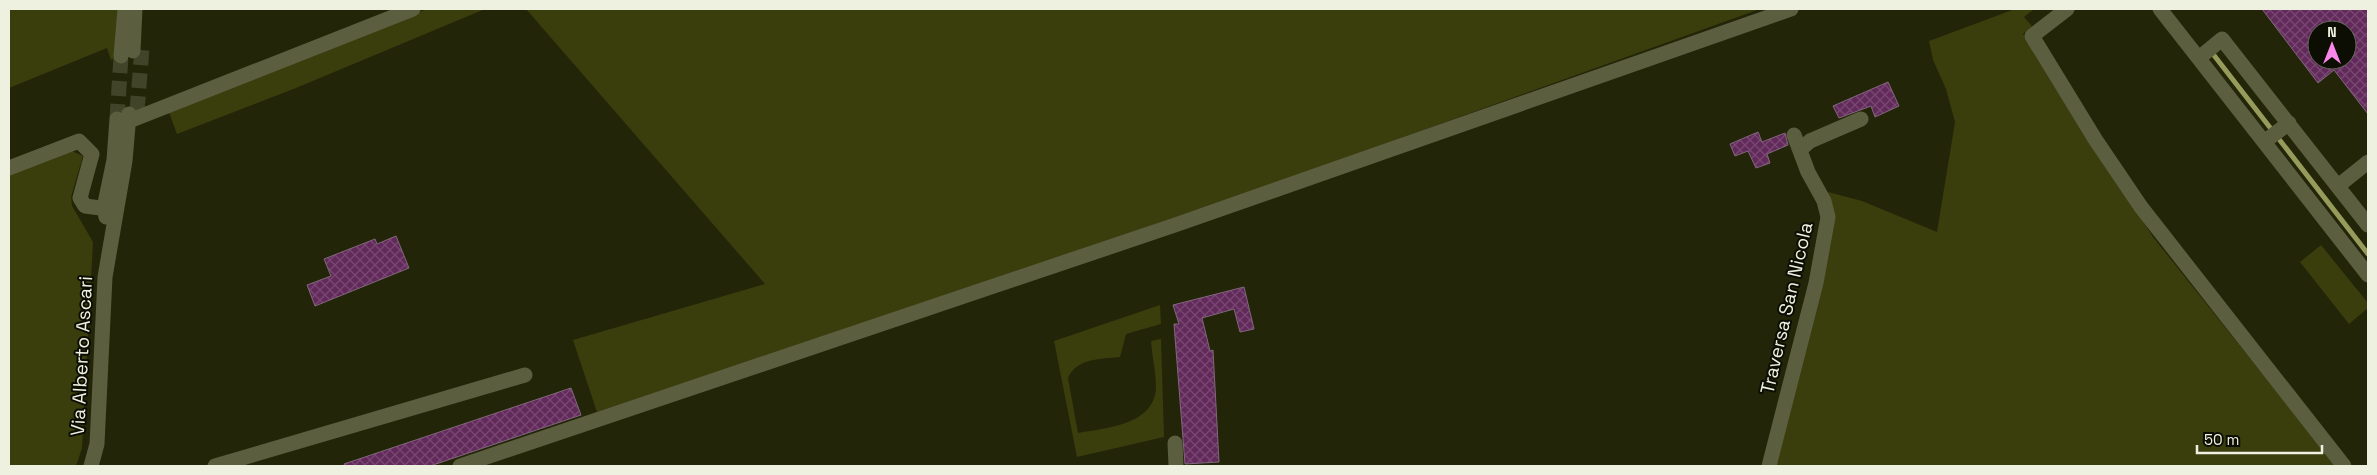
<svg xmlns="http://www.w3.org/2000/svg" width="2377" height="475" font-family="'Space Grotesk',sans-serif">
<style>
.green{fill:#3a3d0c}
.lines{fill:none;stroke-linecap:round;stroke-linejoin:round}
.stream{stroke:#969a5a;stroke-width:5}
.building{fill:url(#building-cross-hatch);stroke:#80677c;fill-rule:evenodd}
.minor-tunnel{stroke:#424429;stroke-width:15;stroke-dasharray:15 8;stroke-linecap:butt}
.minor{stroke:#5b5e3f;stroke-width:15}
.labels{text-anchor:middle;stroke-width:4;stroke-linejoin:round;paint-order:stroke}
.street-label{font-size:19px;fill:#eff1e0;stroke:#0c0d03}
</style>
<defs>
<pattern id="building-cross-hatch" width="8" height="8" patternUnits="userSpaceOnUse" patternTransform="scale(1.25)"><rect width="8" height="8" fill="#62295b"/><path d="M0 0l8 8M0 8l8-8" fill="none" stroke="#794872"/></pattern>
</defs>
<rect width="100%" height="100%" fill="#232509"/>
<!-- green -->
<path class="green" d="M9 9H119L115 58 111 60 107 48 9 88Z
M427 9H485L296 88 177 134 169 112Z
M526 9H1760L1173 220 597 412 573 340 765 284Z
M2015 9H2034L2024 17 2032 26 2023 34 2153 237 2336 466H1775L1830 200 1828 192 1862 201 1937 232 1955 122 1946 89 1933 60 1929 41Z
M72 151 83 156 71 197 72 206 93 242 82 448 76 466H9V175Z
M2321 245 2368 303V308L2349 324 2300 262Z
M1160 305 1161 324 1126 334 1120 357C1101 359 1077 358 1068 378L1078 433C1106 428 1154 425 1156 388 1156 372 1152 356 1151 341L1161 339 1164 437 1077 457 1054 341Z"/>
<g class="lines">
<!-- stream -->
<path class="stream" d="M2213 54 2368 254"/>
</g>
<!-- building -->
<path class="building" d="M2262 9H2368V114L2334 70 2318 83ZM2317 30H2347V60H2317Z
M1888 82 1899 106 1875 117 1871 106 1839 118 1833 106Z
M1758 132 1762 142 1785 133 1788 145 1767 154 1770 163 1756 168 1748 151 1735 156 1730 144Z
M396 236 409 268 315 306 307 285 331 276 324 259 375 239 377 244Z
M1244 287 1254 329 1240 332 1234 309 1202 318 1210 351 1213 350 1219 462 1185 464 1174 324H1179L1173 305Z
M571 388 581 415 430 466H345L344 464Z"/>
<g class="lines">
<!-- minor-tunnel -->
<path class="minor-tunnel" d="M137 111 142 48
M117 119 121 56"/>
<!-- minor -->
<path class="minor" d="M2067 9 2032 36 2095 139 2141 207 2344 466
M2160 9 2368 275
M133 51 135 9
M121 56 125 9
M2199 58 2222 39 2368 225
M129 121 413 9
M2264 142 2289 123
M1800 150 1810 141 1861 119
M9 168 79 141 92 154 80 198 85 206 116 210
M2338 186 2368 162
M106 217 104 208 114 160 117 119
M1175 443 1176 466
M91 466 97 444 105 277 125 161 129 114
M215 466 525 375
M460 466 1178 224 1791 9
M1769 466 1816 283 1828 217 1824 201 1808 172 1794 135"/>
</g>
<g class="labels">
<!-- street labels -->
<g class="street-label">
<text transform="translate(1786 308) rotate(-77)" y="7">Traversa San Nicola</text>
<text transform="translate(81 356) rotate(-87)" y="7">Via Alberto Ascari</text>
</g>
</g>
<!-- border -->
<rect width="2377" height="475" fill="none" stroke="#eff1e0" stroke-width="20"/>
<!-- north arrow -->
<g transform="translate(2332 45)"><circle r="24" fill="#0c0d03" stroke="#67685b"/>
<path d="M0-4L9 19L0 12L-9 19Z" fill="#f987e9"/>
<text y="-8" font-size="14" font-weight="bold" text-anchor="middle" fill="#eff1e0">N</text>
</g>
<!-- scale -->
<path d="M2197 445v8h125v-8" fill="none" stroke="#eff1e0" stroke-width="2.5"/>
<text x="2204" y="445" font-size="15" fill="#eff1e0" stroke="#0c0d03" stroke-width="4" paint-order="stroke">50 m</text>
</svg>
